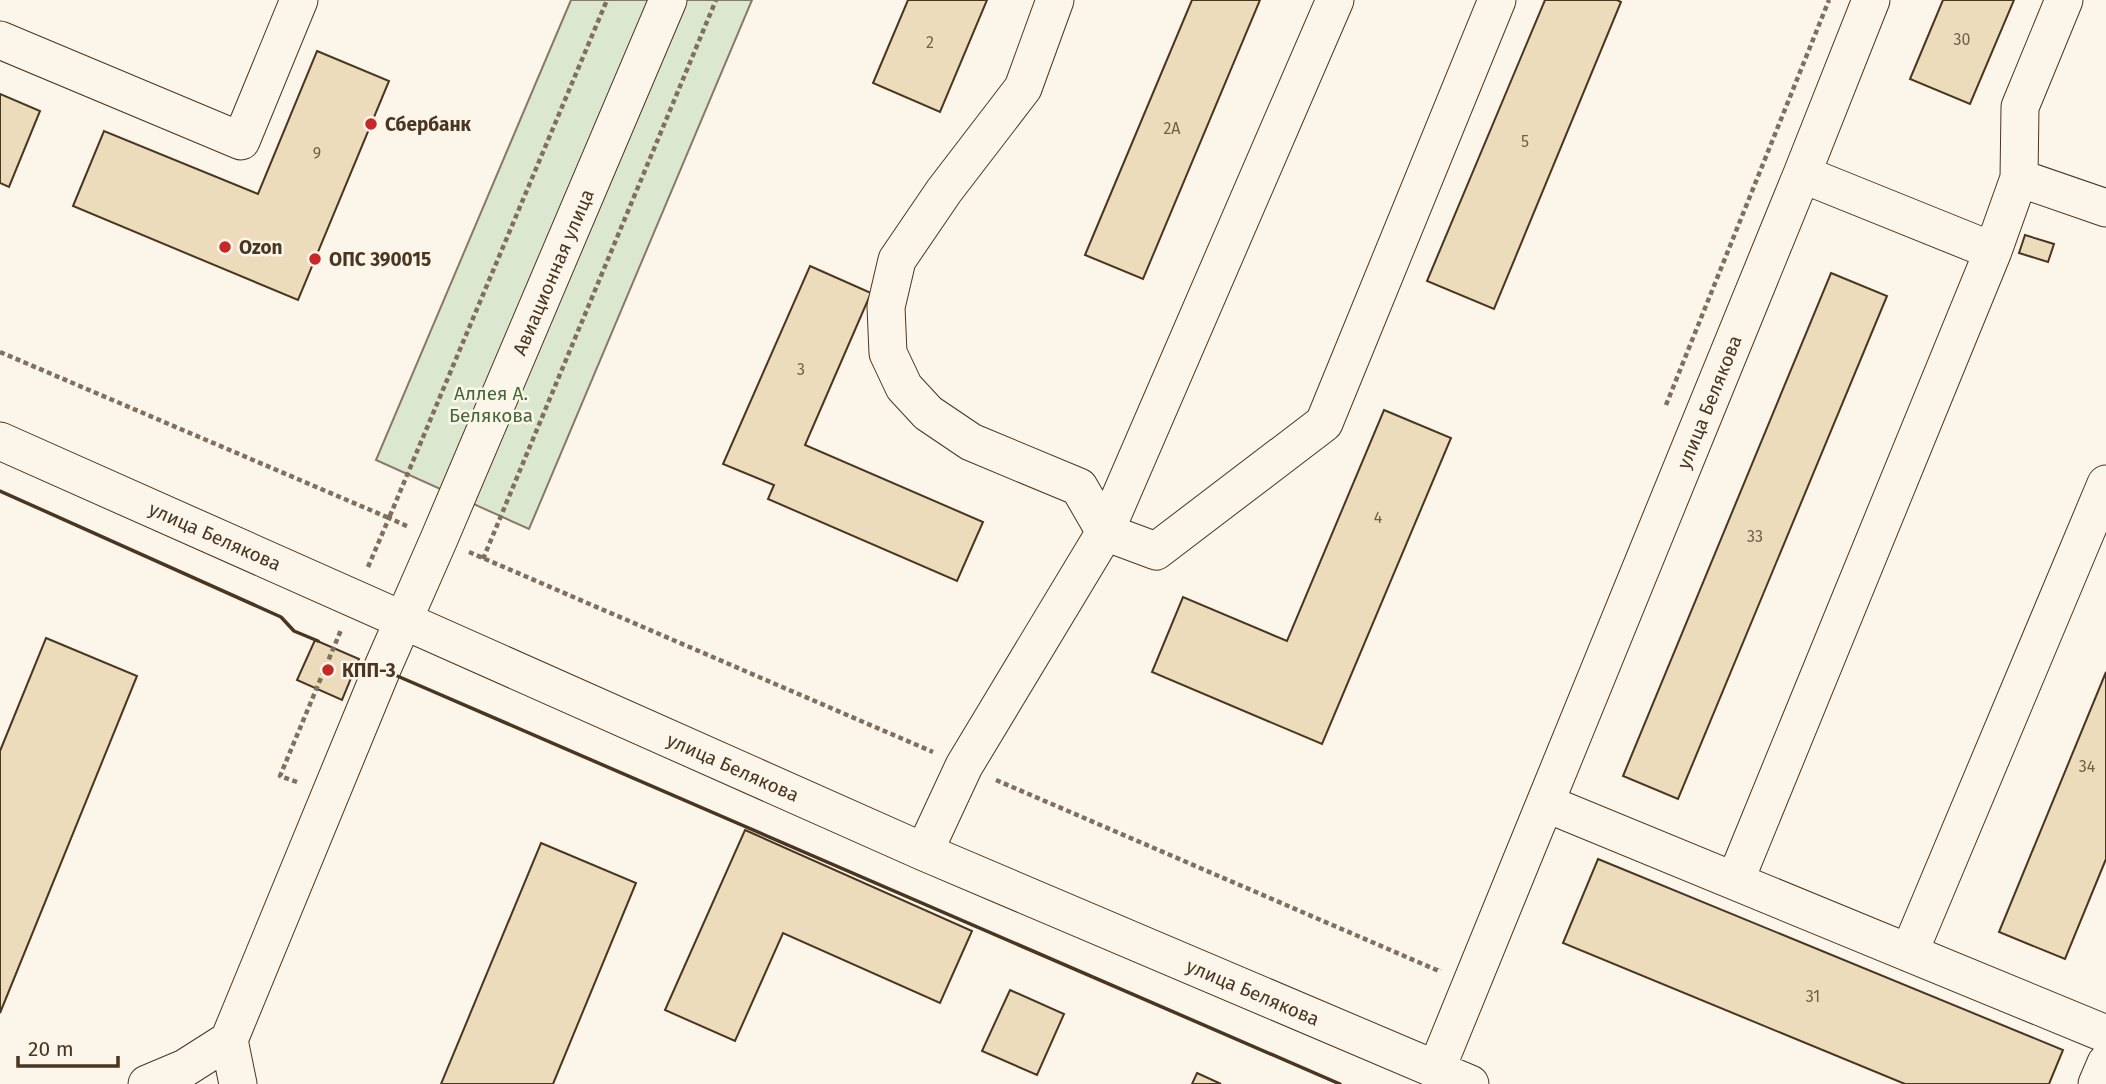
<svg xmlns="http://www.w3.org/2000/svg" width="2106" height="1084" font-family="'Fira Sans',sans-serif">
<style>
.green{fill:#dce7d0;stroke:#887966;stroke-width:2}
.building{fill:#ecdcbc;stroke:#4a3520;stroke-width:2}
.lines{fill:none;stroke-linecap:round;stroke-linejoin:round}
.minor-casing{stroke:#4a3520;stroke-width:39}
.path{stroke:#7f6f5c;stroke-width:4.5;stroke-dasharray:5 3.5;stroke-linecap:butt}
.minor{stroke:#fbf6e9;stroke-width:37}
.wall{stroke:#4a3520;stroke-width:3.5}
.poi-dot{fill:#c62828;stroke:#fbf6e9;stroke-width:2.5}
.labels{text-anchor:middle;stroke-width:5;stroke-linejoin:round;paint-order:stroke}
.number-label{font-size:16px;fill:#725f47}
.poi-label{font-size:19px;font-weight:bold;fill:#4a3520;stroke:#fbf6e9;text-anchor:start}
.street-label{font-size:19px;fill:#4a3520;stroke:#fbf6e9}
.park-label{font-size:19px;fill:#436837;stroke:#fbf6e9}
</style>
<rect width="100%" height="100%" fill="#fbf6e9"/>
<!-- green -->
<path class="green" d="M571 0H752L529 529 376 460Z"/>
<!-- building -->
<path class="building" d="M908 0H987L940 112 873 83Z
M1192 0H1260L1143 279 1085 255Z
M1545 0H1617L1621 2 1494 309 1427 281Z
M1943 0H2014L1970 104 1910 79Z
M317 51 389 81 298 300 73 206 104 131 258 194Z
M0 94 40 111 9 187 0 183Z
M2025 235 2054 244 2048 262 2019 253Z
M810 266 871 293 805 445 983 522 957 581 768 499 774 485 723 464Z
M1831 273 1887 296 1678 799 1623 776Z
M1384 410 1451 438 1322 744 1152 672 1183 597 1287 641Z
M46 638 137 676 0 1013V751Z
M315 640 359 659 342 700 297 680Z
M2106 672V859L2065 959 1999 932Z
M745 830 972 931 940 1003 783 933 735 1041 665 1010Z
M541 843 636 883 553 1084H441Z
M1598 859 2063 1050 2049 1084H1905L1563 943Z
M1010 990 1064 1014 1037 1075 982 1051Z
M1197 1073 1221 1084H1192Z"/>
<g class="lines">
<!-- minor casing -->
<g class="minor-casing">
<path id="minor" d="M1055 0 1023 88 944 191 897 260 886 307 888 353 904 387 928 413 971 442 1079 487 1105 532 1156 551 1324 423 1497 0
M0 40 241 141 299 0
M1802 174 1993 251
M2019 178 2106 208
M0 441 924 852 1470 1084
M1545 803 2106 1034
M924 852 964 766 1105 532 1335 0
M1735 881 1993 251 2019 178 2020 107 2064 0
M1909 953 2106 484
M229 1040 382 669 439 539 668 0
M1436 1070 1802 174 1871 0
M147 1084 185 1068 229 1040 238 1084
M2097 1084 2106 1063"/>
</g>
<!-- path -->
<path class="path" d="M0 352 389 518 607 0
M1666 405 1829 0
M469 552 933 752
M483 559 716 0
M368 567 389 518 409 527
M996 780 1439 971 1440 969
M297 782 280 776 341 630"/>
<!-- minor -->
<use href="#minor" class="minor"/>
<!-- wall -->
<path class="wall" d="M0 491 281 617 294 631 318 641
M395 675 1340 1084"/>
</g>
<!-- markers -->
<g class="poi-dot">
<circle cx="371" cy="124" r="7"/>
<circle cx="225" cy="247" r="7"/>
<circle cx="315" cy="259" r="7"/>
<circle cx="328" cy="670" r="7"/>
</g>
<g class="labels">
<!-- number labels -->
<g class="number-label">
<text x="1962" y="45">30</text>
<text x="930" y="48">2</text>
<text x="1172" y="134">2А</text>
<text x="1525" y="147">5</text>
<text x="317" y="159">9</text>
<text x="801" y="375">3</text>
<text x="1378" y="523">4</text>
<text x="1755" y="542">33</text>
<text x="2087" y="772">34</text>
<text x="1813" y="1002">31</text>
</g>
<!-- poi labels -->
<g class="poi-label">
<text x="385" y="131">Сбербанк</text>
<text x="239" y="254">Ozon</text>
<text x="329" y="266">ОПС 390015</text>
<text x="342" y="677">КПП-3</text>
</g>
<!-- street labels -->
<g class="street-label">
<text transform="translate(553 272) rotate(-67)" y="7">Авиационная улица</text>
<text transform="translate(1709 402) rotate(-68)" y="7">улица Белякова</text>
<text transform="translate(215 536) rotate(24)" y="7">улица Белякова</text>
<text transform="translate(733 767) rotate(24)" y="7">улица Белякова</text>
<text transform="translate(1253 992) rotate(23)" y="7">улица Белякова</text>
</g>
<!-- park labels -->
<g class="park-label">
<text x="491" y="400">Аллея А.<tspan x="491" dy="22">Белякова</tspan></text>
</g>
</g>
<!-- scale -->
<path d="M18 1056v10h100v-10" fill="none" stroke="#4a3520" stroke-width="3.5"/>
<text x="28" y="1056" font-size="21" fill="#4a3520" stroke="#fbf6e9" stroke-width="5" paint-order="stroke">20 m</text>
</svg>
